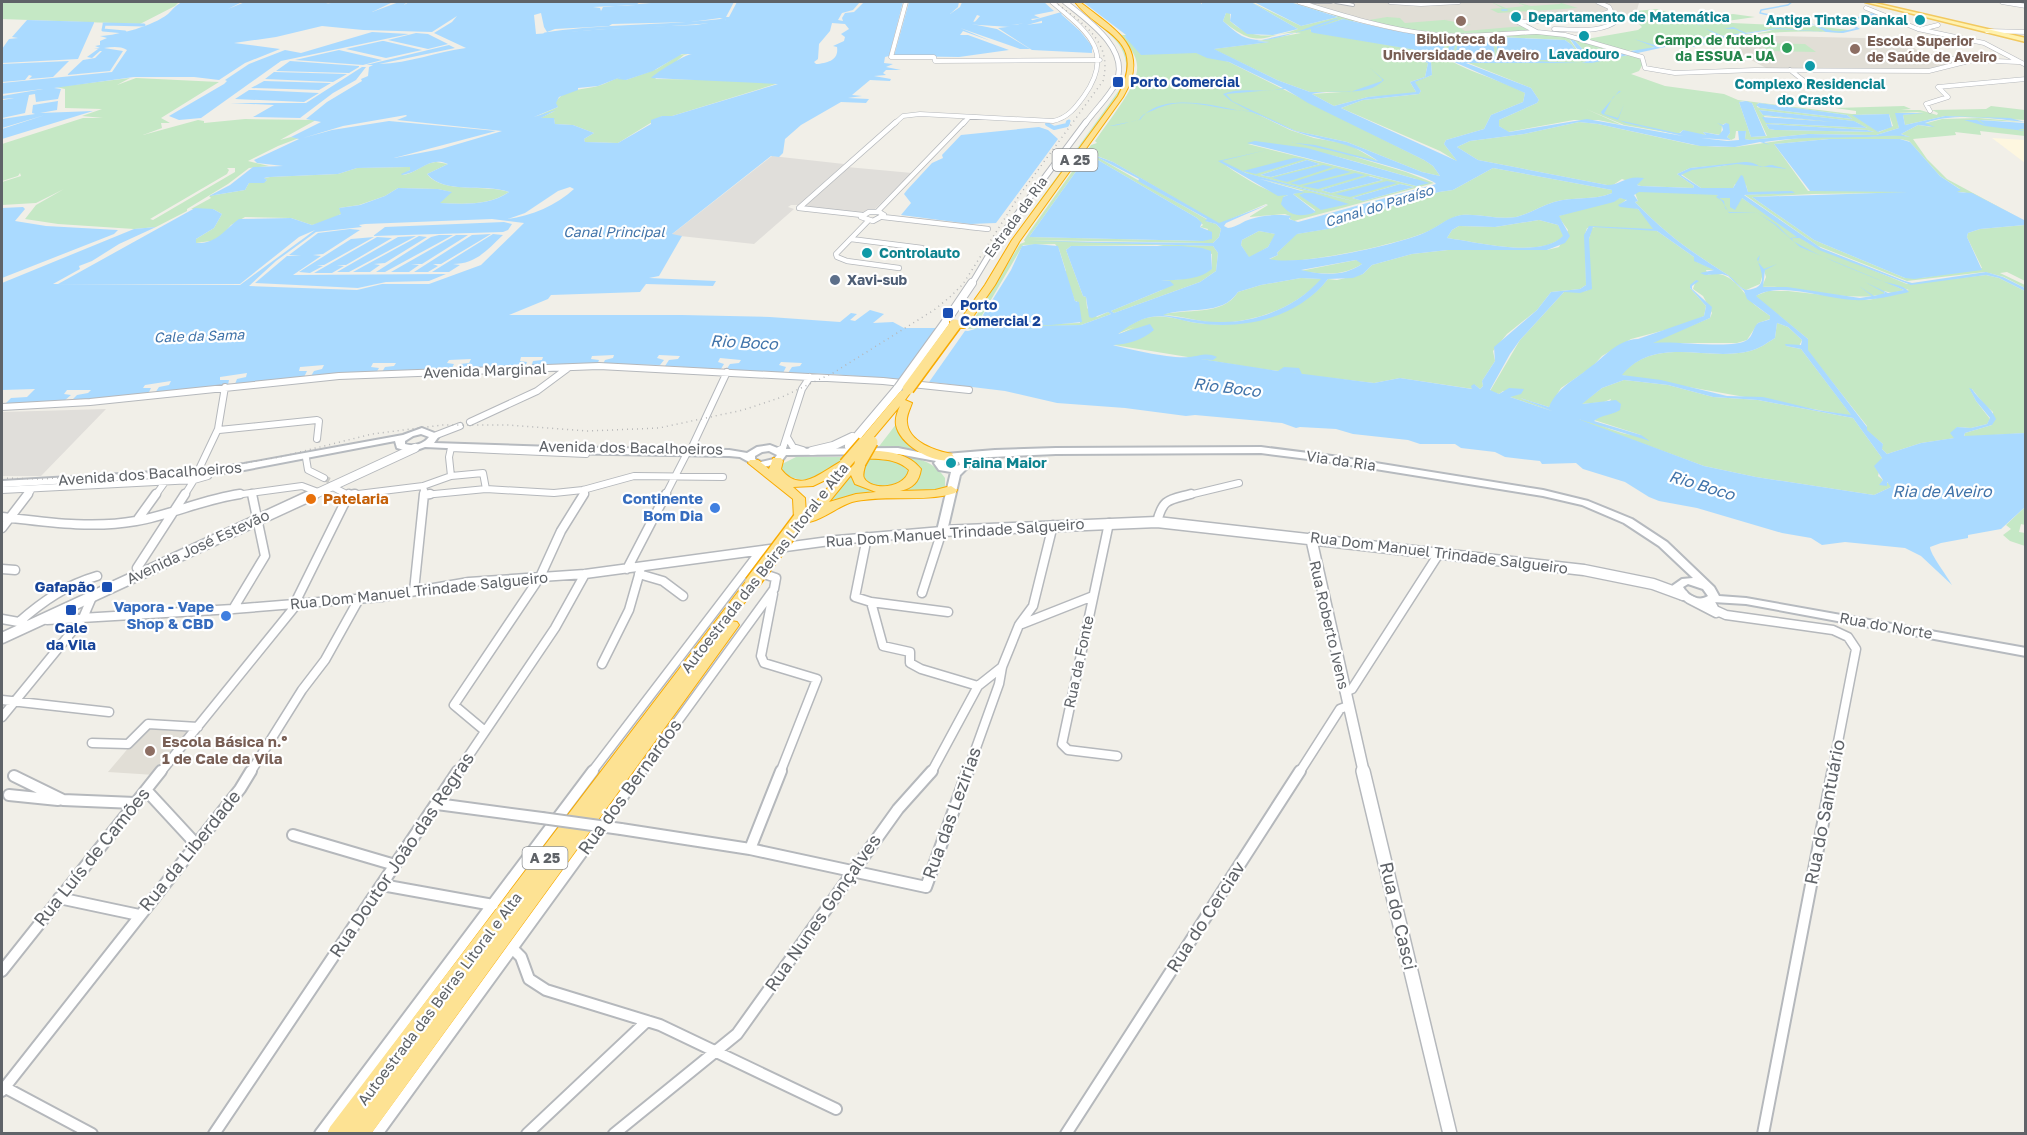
<svg xmlns="http://www.w3.org/2000/svg" width="2027" height="1135" font-family="'Golos Text',sans-serif">
<style>
.commercial{fill:#fef7e0}
.industrial{fill:#e0deda}
.education{fill:#e1ded6}
.green{fill:#c5e8c5;fill-rule:evenodd}
.water{fill:#aadaff;fill-rule:evenodd}
.pier{fill:#f1efe8}
.lines{fill:none;stroke-linecap:round;stroke-linejoin:round}
.stream{stroke:#aadaff;stroke-width:1.5}
.canal-far1{stroke:#aadaff;stroke-width:3}
.canal{stroke:#aadaff;stroke-width:4}
.minor-tunnel{stroke:#ccccc8;stroke-width:6;stroke-dasharray:6 3;stroke-linecap:butt}
.pedestrian-casing{stroke:#b5b8bc;stroke-width:4}
.minor-far4-casing{stroke:#b5b8bc;stroke-width:5}
.minor-far3-casing{stroke:#b5b8bc;stroke-width:6}
.minor-far2-casing{stroke:#b5b8bc;stroke-width:8}
.minor-far1-casing{stroke:#b5b8bc;stroke-width:11}
.minor-casing{stroke:#b5b8bc;stroke-width:14}
.tertiary-far4-casing{stroke:#b5b8bc;stroke-width:6}
.tertiary-far3-casing{stroke:#b5b8bc;stroke-width:7}
.tertiary-far2-casing{stroke:#b5b8bc;stroke-width:10}
.tertiary-far1-casing{stroke:#b5b8bc;stroke-width:13}
.tertiary-casing{stroke:#b5b8bc;stroke-width:16}
.secondary-casing{stroke:#b6babf;stroke-width:4}
.primary-casing{stroke:#f2c960;stroke-width:3}
.motorway-casing{stroke:#f9ab00;stroke-width:2}
.pedestrian{stroke:#fff;stroke-width:2}
.minor-far4{stroke:#fff;stroke-width:4}
.minor-far3{stroke:#fff;stroke-width:4.5}
.minor-far2{stroke:#fff;stroke-width:6}
.minor-far1{stroke:#fff;stroke-width:8}
.minor{stroke:#fff;stroke-width:10}
.tertiary-far4{stroke:#fff;stroke-width:4.5}
.tertiary-far3{stroke:#fff;stroke-width:5}
.tertiary-far2{stroke:#fff;stroke-width:8}
.tertiary-far1{stroke:#fff;stroke-width:10}
.tertiary{stroke:#fff;stroke-width:13}
.secondary{fill:#fff;fill-rule:evenodd}
.primary{fill:#fff2af;fill-rule:evenodd}
.motorway{fill:#fde293;fill-rule:evenodd}
.rail{stroke:#b6b7b8;stroke-width:1.5;stroke-dasharray:1 4;stroke-linecap:butt}
.minor-bridge-casing{stroke:#b5b8bc;stroke-width:14;stroke-linecap:butt}
.tertiary-bridge-casing{stroke:#b5b8bc;stroke-width:10;stroke-linecap:butt}
.motorway-bridge-far1-casing{stroke:#f9ab00;stroke-width:14;stroke-linecap:butt}
.motorway-bridge-casing{stroke:#f9ab00;stroke-width:17;stroke-linecap:butt}
.minor-bridge{stroke:#fff;stroke-width:10}
.tertiary-bridge{stroke:#fff;stroke-width:8}
.motorway-bridge-far1{stroke:#fde293;stroke-width:11}
.motorway-bridge{stroke:#fde293;stroke-width:14}
.culture-dot{fill:#0f9aa8;stroke:#fff;stroke-width:2}
.education-dot{fill:#8d6e63;stroke:#fff;stroke-width:2}
.leisure-dot{fill:#2e9e5b;stroke:#fff;stroke-width:2}
.transit-dot{fill:#1a4fb4;stroke:#fff;stroke-width:2}
.service-dot{fill:#5c6f8a;stroke:#fff;stroke-width:2}
.food-dot{fill:#e8710a;stroke:#fff;stroke-width:2}
.shop-dot{fill:#3f7fe0;stroke:#fff;stroke-width:2}
.labels{text-anchor:middle;stroke-width:4.5;stroke-linejoin:round;paint-order:stroke}
.far-culture-label{font-size:14px;font-weight:bold;fill:#0d838f;stroke:#fff;text-anchor:start}
.far-education-label{font-size:14px;font-weight:bold;fill:#785e54;stroke:#fff}
.far-leisure-label{font-size:14px;font-weight:bold;fill:#27864d;stroke:#fff;text-anchor:end}
.far-transit-label{font-size:14px;font-weight:bold;fill:#164399;stroke:#fff;text-anchor:start}
.shield{fill:#fff;stroke:#8f9295;stroke-width:1.5}
.shield-label{font-size:14px;font-weight:bold;fill:#5f6368}
.far-water-label{font-size:14px;font-style:italic;fill:#4174aa;stroke:#fff}
.far-street-label{font-size:14px;fill:#5f6368;stroke:#fff}
.far-service-label{font-size:14px;font-weight:bold;fill:#4e5e75;stroke:#fff;text-anchor:start}
.street-label{font-size:15px;fill:#5f6368;stroke:#fff}
.culture-label{font-size:15px;font-weight:bold;fill:#0d838f;stroke:#fff;text-anchor:start}
.food-label{font-size:15px;font-weight:bold;fill:#c56008;stroke:#fff;text-anchor:start}
.shop-label{font-size:15px;font-weight:bold;fill:#366cbe;stroke:#fff;text-anchor:end}
.transit-label{font-size:15px;font-weight:bold;fill:#164399;stroke:#fff;text-anchor:end}
.education-label{font-size:15px;font-weight:bold;fill:#785e54;stroke:#fff;text-anchor:start}
.water-label{font-size:16px;font-style:italic;fill:#4174aa;stroke:#fff}
.near-street-label{font-size:18px;fill:#5f6368;stroke:#fff}
</style>
<rect width="100%" height="100%" fill="#f1efe8"/>
<!-- commercial -->
<path class="commercial" d="M1992 138 2025 140V163Z"/>
<!-- industrial -->
<path class="industrial" d="M772 156 844 164 798 205H791L788 207 794 209 754 244 671 235Z
M847 167 912 173 874 210 860 213 804 207Z
M106 409 41 476H2V412Z"/>
<!-- education -->
<path class="education" d="M1302 2 1427 3 1708 2 1639 3 1636 13 1626 20 1607 15 1520 22 1537 32 1480 35 1367 21Z
M1775 36 1901 39 1929 58 1968 60 1930 70 1768 69 1740 54 1739 45Z
M147 726 192 730 155 775 108 772Z"/>
<!-- green -->
<path class="green" d="M2 2H179L175 6 140 24 2 19Z
M1081 2 1122 35H1129L1125 37 1143 50 1142 53 1150 54 1235 42 1231 35 1209 21 1214 20 1240 41 1236 43 1206 46 1195 52 1229 62 1424 160 1433 166 1440 176 1422 172 1347 142 1296 131 1251 111 1290 130 1314 138 1348 144 1378 161 1352 156 1406 172 1434 183 1294 221 1290 219V216L1285 214 1249 217 1268 205 1266 204 1219 224 1113 162 1092 154 1208 220 1206 221 1216 224 1221 229 1219 237 1213 243H1207L1030 240 1213 246 1218 253 1216 271 1200 282 1114 313 1111 311 1162 290 1170 281H1159L1182 279 1212 269V254L1157 245 1071 246 1066 250 1083 296 1086 297 1087 308 1097 317 1108 312 1111 314 1081 325 968 329 1020 244 1025 242 1024 240 1030 231 1091 145 1097 143 1095 141C1151 62 1156 65 1081 2ZM1248 144C1306 144 1360 163 1416 179V186ZM1087 156 1098 160 1197 218 1203 225 1200 227 1208 229 1203 241 1029 237ZM1307 160 1320 164 1271 177 1260 175ZM1225 165 1249 174 1357 202 1260 179 1304 191 1293 194 1315 210 1314 213 1289 212 1283 197 1288 195C1271 196 1240 175 1225 165ZM1370 176 1383 180 1331 193 1321 190ZM1400 184 1414 187 1363 201 1352 198ZM1055 244 1059 249 1066 271 1064 272 1075 301H1077L1080 323 981 326 978 322 1023 245Z
M1251 2 1301 26 1338 17 1325 12 1291 20 1322 12 1290 2 1337 15 1344 18 1403 32 1440 37 1544 32 1564 35 1587 44 1581 40 1638 30 1642 27 1637 22 1644 17 1634 14 1636 11 1657 9 1683 17H1714L1733 14 1755 17 1727 21 1732 23 1777 25 1781 22 1849 30 1842 33C1815 31 1785 31 1757 34 1747 34 1739 41 1727 38 1743 33 1760 35 1775 29L1721 36 1723 38 1715 40 1708 39 1711 41C1698 45 1666 50 1655 44L1653 45 1656 46 1646 50 1617 51 1621 53 1592 59 1575 41 1570 40 1586 62 1581 63C1602 62 1621 52 1642 57L1644 62 1639 71 1631 74 1665 86 1724 94 1738 100 1852 114H1856V111L1835 108 1904 106 1911 109 1901 110H1920L1937 115 1938 113 1932 110 1986 109 1991 106 2025 110V120L1945 116 1905 125 1903 115 1924 112 1896 113 1899 128 1876 135 1808 134 1750 140 1745 139 1746 131H1736L1735 138 1731 140 1727 137 1730 133 1726 123 1722 125 1721 135 1703 132 1706 135 1693 134 1683 130 1678 134 1683 135 1624 125 1586 109 1622 125 1598 120H1574L1508 132 1499 126V120L1537 103 1539 100 1531 88 1466 62H1520L1449 59C1456 67 1508 83 1525 93L1523 102 1491 115 1484 129 1446 140 1444 144 1458 162 1440 151 1341 108 1363 100 1419 94 1421 91 1414 82 1432 75 1431 62 1419 56 1401 54 1428 63 1425 77 1410 82 1416 92 1411 94 1368 97 1334 106 1312 94 1342 92H1310L1277 80 1213 49 1269 42 1258 41 1301 33C1262 31 1262 53 1223 21L1226 13H1230V21C1251 40 1272 38 1298 29ZM1343 19 1351 23 1354 21 1449 40 1444 45 1446 41 1442 40 1444 41 1440 45 1444 46 1440 54 1310 31ZM1502 37 1565 40 1572 45 1581 60H1498L1496 38ZM1459 38H1493L1495 59 1457 57ZM1743 101 1752 103 1767 136 1751 137 1739 102ZM1758 103 1847 115 1852 119 1760 108 1757 107ZM1759 110 1853 121 1860 124 1763 115ZM1889 114 1893 126 1879 132 1853 115ZM1764 116 1861 125 1867 128 1767 123ZM1766 124 1867 130 1874 132 1775 130 1769 129Z
M1491 2 1506 8 1525 6 1516 2 1531 6 1561 4 1558 2 1578 8 1498 13 1490 9 1502 8Z
M1077 5 1114 35 1129 57 1126 85 1017 232 1125 82C1134 39 1100 32 1077 5Z
M1387 17 1400 18 1405 23 1469 18 1445 20 1471 25 1457 26 1465 31 1524 26 1532 30 1461 35 1410 31 1369 20Z
M1758 43 1805 44 1816 52 1769 51Z
M691 53 684 55 655 79 812 81 779 83 672 116H662L618 143 585 142 584 139 594 133 573 125 555 124 554 119 540 118 555 111 533 118 558 107 555 103C564 88 583 90 598 86 606 84 613 79 621 77L626 80 657 69 679 55Z
M130 78 117 85 136 78 219 82 161 118 170 123H161L162 128 143 135 198 120 204 121V123L245 119 316 120 280 140 291 137 299 138 278 146 248 161 269 166 249 168 228 184 187 209V211L156 227 134 229 58 224 25 219 36 205 64 189 36 203 2 205V182L21 176 20 173 18 176 2 181V144L83 118H103L82 116 102 109 65 108V89L56 87ZM227 168H235V172L153 220 150 219 227 174 229 170Z
M1979 118 2025 122 1980 120 1990 125 2025 129V136L1980 131 1981 135 1955 132 1956 135 1913 139 1927 159 1947 179 2025 221 1977 196 1963 192 1813 194 1752 197 1814 240 1905 278H1921L1982 268 1967 237 1968 233 1980 229 2025 225V281L2007 272 2000 273 2025 285V288L2004 277 1985 272 1907 281 1818 246 1745 195 1794 192H1748L1746 185 1735 184 1733 188H1701L1681 174C1695 165 1715 169 1731 164L1690 168 1677 174 1694 186 1693 188 1641 186 1622 179 1613 185H1607L1478 160 1457 147 1470 141 1524 134 1579 122 1598 124 1694 145 1718 147H1735L1806 137H1858L1898 135 1910 137 1901 134 1918 125 1932 127 1923 124 1942 119ZM1829 139H1900L1909 141 1940 176 1960 189 1808 191 1774 144Z
M436 162 448 164 427 174C442 194 486 184 509 192 488 206 463 204 439 203L451 192 438 189 398 188 385 196 359 205 339 208 342 213 331 220 312 225 291 218 245 217 231 225 218 240 196 243V239L214 228 222 214 213 209H191L211 198 209 196 245 190 249 183H263L267 180 262 179 270 177 338 174 357 168 410 167V170L402 175C415 174 423 163 436 162Z
M1493 168 1612 190V193C1593 201 1573 196 1554 202 1541 206 1529 214 1516 217 1498 220 1479 213 1461 215 1447 218 1437 228 1424 233 1394 245 1299 266 1268 260L1278 255 1277 253 1296 234 1333 228 1376 211 1439 192 1453 190Z
M1629 190 1734 193 1737 195 1724 194 1717 196 1742 198 1813 246 1907 284 1986 275 1999 278 2025 291V433L1964 437 1965 433 1992 425 1993 412 1984 404 1972 389H1970L1976 401 1990 419 1987 424 1971 428 1957 427 1955 438 1921 443 1887 454 1881 448 1883 444 1866 430 1867 426 1807 350 1808 339 1755 296 1768 291H1788L1869 300 1909 290 1891 284 1904 290 1892 293 1884 291V294C1844 303 1803 285 1762 287L1766 277 1764 270 1760 284 1746 290C1737 286 1735 280 1728 275 1690 251 1667 235 1635 202L1638 201 1635 193H1632L1636 201 1624 191Z
M1620 198 1627 199 1621 204 1638 209 1654 228 1652 230 1657 231 1694 257 1697 262 1715 270H1706L1708 275C1728 269 1740 288 1751 301 1756 307 1764 311 1770 316V319L1758 323 1747 340 1737 343H1649L1710 318 1712 313 1703 296 1693 289 1696 280 1690 288 1706 306 1704 316 1684 325 1631 339 1602 356 1592 367 1561 388 1549 407 1520 398 1555 412 1507 396 1521 393 1503 391 1499 394 1490 391 1520 340 1564 292 1587 291 1589 239 1592 228 1595 227 1587 228 1585 234 1586 285 1580 289 1551 292 1537 310 1507 334 1493 351 1495 361 1482 381 1483 386 1480 389 1475 385 1473 389 1400 378 1374 383 1280 372 1300 371H1279L1255 368 1102 343 1134 327 1110 337C1123 330 1138 318 1152 317 1168 315 1182 321 1197 323 1242 329 1299 316 1328 279L1337 280 1363 274 1372 265 1412 254 1448 250H1547L1559 247 1568 230 1558 216Z
M1539 220 1558 225 1564 236C1540 259 1478 242 1447 238L1452 230 1459 226 1495 227Z
M1259 231 1276 234 1268 247 1249 258 1241 245 1242 240Z
M1356 260 1362 262V264C1342 277 1322 274 1300 271Z
M1301 278 1322 279C1296 307 1259 321 1221 323 1201 323 1181 315 1161 315 1184 308 1223 317 1238 292L1261 285Z
M1777 323 1788 327 1802 340 1799 346H1786L1801 349 1852 416 1621 375C1657 335 1705 362 1750 351 1759 349 1767 343 1775 338Z
M1624 380 1668 385 1713 397 1758 400 1853 418 1882 458 1878 476 1883 480 1881 483H1890L1891 487 1874 495 1756 477 1704 466 1575 419C1599 420 1617 437 1641 435L1594 420 1605 414 1611 399 1604 402 1581 404 1602 388Z
M897 423 932 456 877 449Z
M898 455C917 458 934 461 945 478V488L941 491 858 495 829 502 853 471 862 486 874 491 917 479Z
M796 457H845C825 478 806 488 781 472L780 465Z
M870 457 898 461 910 470 903 483C884 487 872 491 861 473Z
M2025 507V525L2021 524 2019 532 2025 533V546L2010 541 2003 535 2011 529 2006 525Z"/>
<!-- water -->
<path class="water" d="M182 2H242L228 9 245 2H321L331 4 325 2H393L372 12 399 2H407L404 5 409 2H640L636 5 593 7 600 8 601 11 603 7 663 2H734L726 17H729L737 2H860L853 10 842 13 838 20 843 21 842 18 845 13 854 12 864 2H903L889 56 885 57 884 63 893 64 886 67 901 70H886L883 73 886 75 874 76 891 79 890 81 870 80 852 95 862 96 848 98 869 99 866 103 841 102 801 125 785 139 783 153 779 157 771 156 672 234 682 236 659 276 649 278 716 281 713 286 646 284 640 292 551 295 548 299 509 315H682L770 317 840 322 851 313 857 314 850 320 855 321 870 310 884 314 873 323 893 322 904 328H941L968 331 982 327 1081 325 1111 314 1108 312 1092 318 1089 317 1086 297 1083 296 1066 250 1071 246H1181L1202 248 1211 251 1212 269C1197 281 1179 279 1161 281H1170L1174 285 1111 311 1114 313 1200 282 1216 271 1218 253 1213 246 1028 241 1207 243H1213L1219 237 1221 229 1216 224 1205 221 1207 219 1138 181 1139 179 1091 154 1113 162 1219 223 1269 204 1226 223 1224 226 1228 228C1237 227 1243 221 1251 219 1262 215 1280 214 1291 216L1289 219 1298 222 1436 184C1432 175 1306 143 1287 142L1315 145 1378 161C1350 141 1330 143 1300 133 1284 128 1270 119 1254 113 1248 110 1242 112 1236 110 1208 104 1159 93 1140 120 1129 121 1120 126 1109 126L1139 120C1143 113 1147 113 1154 110 1184 94 1218 111 1250 111L1231 101 1223 94C1241 86 1264 94 1283 88L1229 62 1207 58 1196 53 1141 55 1125 37 1126 35 1083 2H1199L1202 4V2H1251L1298 29 1273 35 1247 34 1230 21 1231 14 1226 13 1223 21C1229 26 1235 32 1242 36 1270 50 1310 23 1341 18L1312 29 1343 19 1396 31 1449 39 1440 54 1314 33 1311 32V29L1257 41 1270 42 1214 49 1277 80 1310 92H1350L1382 81V79L1370 68 1384 80C1367 98 1336 88 1312 94L1334 106 1368 97 1416 92 1410 82 1425 77 1428 63 1400 54 1427 59 1431 62 1432 75 1415 82 1421 91 1419 94 1363 100 1341 108 1457 161 1444 144 1446 140 1484 129 1491 115 1523 102 1525 93 1445 58 1448 56 1445 53 1454 39C1458 44 1452 55 1447 58L1581 63 1586 62 1570 39 1575 41 1592 59 1609 56 1605 52 1613 54 1655 47 1634 39 1658 46 1679 45 1675 42 1688 46 1710 41 1693 34 1714 40 1722 38C1708 30 1692 20 1676 15L1697 21 1700 26 1723 36 1743 33 1735 29H1724L1733 27 1746 33 1777 28 1826 32 1812 24C1833 31 1834 34 1856 28L1847 22C1858 17 1869 11 1880 14L1861 18 1851 23 1860 29 1843 33 1776 29 1733 36 1695 47H1665L1592 63H1466L1531 88 1539 100 1537 103 1499 120V126L1509 132 1587 119 1683 136 1626 123 1602 114 1601 112 1619 91H1621L1613 97 1604 114 1618 118 1624 104 1618 120 1677 133H1680L1683 130 1706 135 1703 132 1719 135 1723 130 1722 126 1717 123 1723 125 1726 123 1729 124 1730 133 1727 137 1731 140 1701 138 1727 141 1739 140 1738 131H1746L1745 139 1750 140 1808 134 1876 135 1899 128 1895 113H1924L1903 115 1905 125 1945 116 2010 118 2025 122C1993 119 1956 112 1925 123L1935 127 1918 125 1901 134 1910 137C1892 134 1876 137 1858 137 1826 138 1796 137 1764 142L1770 145 1760 142 1735 147 1700 146 1598 124 1579 122 1524 134 1470 141 1457 147 1478 160 1607 185C1621 185 1625 175 1644 178L1637 185 1641 186 1693 188 1694 186 1677 174 1690 168 1744 162C1750 162 1756 163 1760 167 1764 167 1768 165 1772 165L1787 169 1737 164 1692 170 1681 175 1701 188H1733L1741 175 1743 176 1748 192 1792 191 1795 193 1744 195 1821 248 1905 281 1912 283 1986 272 2003 277 2025 288V291L1999 278 1986 275 1911 285 1819 250 1800 238H1792L1793 241C1820 257 1850 268 1879 280 1889 284 1903 284 1909 292 1891 296 1872 301 1853 300 1825 299 1781 281 1756 296L1808 339V350L1867 427V430L1883 444 1882 449 1887 454 1921 443 1954 438 1950 433 1957 427 1971 428 1987 424 1990 418 1976 401 1969 388 1972 389C1979 400 1991 407 1996 419L1992 425 1965 433 1964 436 2025 433V507L2001 529 1968 535V538L1941 543 1930 547C1930 554 1947 576 1952 585L1921 556 1905 548 1845 542 1822 545 1811 538 1782 533 1697 508 1659 501 1649 497 1625 482 1583 469 1576 463 1542 464 1540 461 1505 457 1495 452 1461 448 1455 444H1420L1408 440 1353 434 1336 429 1300 427 1296 428 1282 423 1195 415 1186 416 1125 408 1057 403 1005 391 931 382 831 374 788 373 792 367 800 366 802 363 781 362 779 365 786 367 783 373 726 370 730 364 739 363 741 360 720 358 718 362 724 364 721 369 665 366 669 360 678 359 680 356 659 355 657 358 664 360 660 365 603 364 605 360 613 358 614 355 592 356 591 359 599 360 597 365 531 367 533 361 542 360 543 357H521L520 361 527 362 525 367 457 370 460 364 469 363 471 359 449 360 447 363 454 364 451 370 382 372 385 367 394 366 396 363H373L371 367 379 368 376 373 311 376 314 371 322 369 324 365 300 367 299 371H307L304 377 235 384 237 379 246 377 247 373 220 377V380H229L228 385 155 393 159 387 169 385 171 381 145 385 143 388H151L148 394 71 401 77 395 88 393 91 390H67L64 394 71 395 64 401 5 404 11 398 27 397 35 389 2 390V283L134 229 156 227 119 244 92 261 79 266 80 269 53 284 240 285 315 230 299 237 240 284H58L195 208 213 209 222 214 214 228 196 239V243C217 244 224 230 239 219L291 218 312 225 341 214 339 208 360 205 385 196 398 188 438 189 452 192 440 203C463 204 489 206 509 192 484 183 445 195 427 174L448 164C429 156 420 173 402 175L401 174 410 170V167L357 168 338 174 270 177 264 178 267 180 264 183H249L245 190 209 196 230 185 253 167 283 166 257 163 254 160 299 139 291 137 321 122 306 119 327 102 362 81 361 79 368 76 369 67 373 65H366L449 45 455 48 379 64C410 63 436 52 466 48L434 33 452 22 457 16 432 32 363 30 322 26 276 37 234 43 280 49 245 63 219 80 194 77H134L54 88 61 89 58 99 36 102 35 94 29 95 25 113 2 118 3 100 14 98 2 99V96L43 89 2 94V83L112 72 127 50C120 46 112 47 104 48L123 51 110 71 67 75 83 60 95 58 102 51H100L92 58 87 57 98 49H94L100 48 95 46 100 45V41L107 38 100 36C119 35 153 26 168 14 173 9 176 5 182 2ZM541 13 544 27 547 32 555 29 609 26 612 24 691 22 720 18 726 20 696 25 635 27 536 34 534 15ZM832 23 845 24 849 29 841 34 845 37 844 41 833 46 837 47C839 60 828 63 816 64L814 62 818 59 819 44 830 31ZM682 54H692C684 55 657 72 651 78L778 84 672 116H662L651 120V124L618 143 585 142 584 139 594 133 573 125 555 124 554 118H541L556 110 534 117 558 107 556 103 559 97 578 90V88L598 86 621 77 617 79 626 80 653 71ZM1285 89 1308 103 1424 160 1433 166 1440 176 1422 172 1347 142 1296 131 1232 101 1226 94ZM406 115 407 116 397 120 502 131 441 149 394 158 496 131 389 121 332 130 303 138 343 126ZM1493 168 1612 190V193C1593 201 1573 196 1554 202 1541 206 1529 214 1516 217 1498 220 1479 213 1461 215 1447 217 1437 228 1424 233 1393 246 1300 266 1269 259L1278 255 1277 253 1297 234 1334 228 1376 211 1439 192 1453 190ZM570 187 574 189C557 205 531 216 508 219L525 213 558 191ZM1639 192 1718 195 1716 197 1722 201 1729 213H1758L1775 225 1800 247 1904 290 1888 293 1865 282 1885 293 1874 296 1859 286 1872 296 1860 298 1787 287H1763L1765 270 1777 264 1764 269 1758 262 1760 255 1757 259C1762 273 1769 288 1746 290 1737 286 1736 280 1728 275 1690 251 1667 235 1635 202L1638 201 1634 195ZM1620 198 1627 200 1618 205 1620 207 1638 209 1653 229 1589 226 1584 235 1586 285 1580 289 1551 292 1537 310 1494 347 1495 361 1482 381 1483 386 1480 389 1474 384 1471 386 1472 389 1400 378 1374 383 1288 372 1302 374 1299 368 1284 367 1278 371 1201 359 1213 360 1217 357C1206 352 1201 356 1189 357 1172 359 1131 350 1113 345 1129 344 1142 340 1154 330L1150 324 1118 334C1127 327 1139 319 1151 317 1167 314 1181 321 1197 323 1244 330 1298 318 1328 279L1353 278 1363 274 1372 265 1412 254 1448 250H1547L1565 243 1570 236 1559 216 1614 202ZM1719 198H1730V207L1735 210 1742 198 1797 237 1790 238 1777 225 1758 213 1729 212 1725 208 1724 201ZM492 219 524 223 481 265 429 284H382L357 290 249 286 276 261 316 232 362 227 359 225 365 224ZM1539 220 1558 225 1563 236C1540 259 1478 242 1447 238L1452 230 1459 226 1495 227ZM1593 227 1657 231 1694 257V261L1714 270 1700 273 1705 275 1722 274 1728 276 1744 291 1747 299 1770 316V319C1767 321 1760 321 1757 324 1753 328 1753 336 1747 340 1732 350 1675 340 1653 343L1710 318 1712 307 1692 289V286L1699 281 1696 280 1690 285V288L1706 306 1704 316 1638 339C1616 340 1605 357 1589 368 1573 381 1557 388 1549 407L1520 398 1552 411 1510 397 1521 394 1524 389 1509 388 1499 394 1490 390 1510 354 1520 340 1564 292 1580 293 1592 289 1589 239ZM1259 231 1275 234 1268 247 1249 257 1241 245 1242 240ZM1356 260 1362 264C1343 277 1322 275 1301 270ZM1301 278 1321 279C1296 307 1257 323 1219 322 1200 322 1182 317 1163 315 1186 306 1222 317 1238 292L1261 285ZM1777 323 1788 327 1802 340 1801 345 1785 344 1786 346 1801 349 1851 415 1817 410 1763 397 1727 396 1661 380 1622 375C1656 335 1706 362 1750 351 1759 349 1767 343 1775 338ZM1624 380 1668 385 1713 397 1758 400 1853 418 1882 458 1874 466 1883 480 1879 485 1887 486V482L1891 487 1874 495 1756 477 1704 466 1578 419 1650 441 1641 435 1594 421C1603 414 1610 416 1620 410L1621 404 1616 400 1582 404 1602 388Z
M909 2H959L958 7 950 14 960 7 962 2H1044L1054 11 1034 15 1040 18 1031 19 1033 21 1029 23 998 26 974 23 980 16 977 15 972 24 997 29 1030 49H1020L960 28 991 41 963 31 960 35H968L1009 50 959 57 894 56Z
M1254 2H1290L1338 17 1301 26Z
M1061 14 1080 31 1092 46V53L1032 50 998 28 1042 23V20Z
M27 20 94 22V23L78 59 2 63V49L9 39 18 38 12 37Z
M372 32 409 34 281 61 201 118 179 120 169 116 224 84 227 81 225 80 249 64 285 50 301 53Z
M416 33 428 34 448 44 428 49 388 40Z
M1496 37 1565 40 1572 45 1581 60H1498Z
M1459 38H1493L1495 59 1455 56Z
M382 41H384L422 50 386 58 346 49Z
M339 50 382 60 363 65 295 60Z
M69 61 53 77 29 79 32 76 29 75 25 80 2 82V64Z
M290 61 359 66V67L349 73 276 71Z
M362 67H366L356 80 333 93 300 118 253 117 274 105 230 103H306Z
M274 72 347 74 333 82 265 79Z
M264 81 329 83H331L319 90 251 88Z
M249 90H254L319 93 304 102 235 99Z
M58 101 57 110 40 113 93 111 2 139V129L45 115 2 128V119L35 114 32 113 33 105Z
M1746 101 1752 103 1766 136 1751 137 1739 102Z
M1759 103 1847 115 1852 119 1760 108 1756 105Z
M1759 110 1854 121 1867 128 1766 123 1762 117 1834 122 1763 115Z
M1889 114 1892 127 1878 132 1852 115Z
M1964 120H1977L1987 126 1979 120 2025 123V129H2018L2025 131 1985 126Z
M1766 124 1867 130 1874 132 1775 130 1769 129Z
M1039 127 1048 130 1058 139 996 223 970 224 901 215 911 203 904 194 907 190 932 163 943 158 942 155 961 135Z
M1829 139H1900L1910 142 1940 176 1961 190 1957 192 1972 193 2024 220 2025 225 1980 229 1968 233 1967 237 1982 270 1914 279 1905 278 1814 240 1752 197 1908 192 1810 191 1774 144Z
M1255 141 1307 148 1430 183 1416 186 1247 143Z
M1267 150 1222 161 1246 173 1357 202 1260 179 1305 192 1293 194 1316 212C1300 218 1290 216 1281 204L1283 197 1288 195 1278 196 1218 161Z
M1087 156 1098 160 1197 218 1202 223 1200 227 1212 232V239L1203 241 1029 237Z
M1294 158 1305 159 1256 174 1243 171Z
M1307 160 1320 164 1271 177 1260 175Z
M1323 165 1333 167 1287 182 1272 178Z
M1336 168 1351 172 1299 185 1290 183Z
M1355 173 1365 175 1318 189 1302 186Z
M1368 176 1383 180 1331 193 1321 190Z
M1387 181 1397 183 1350 197 1335 194Z
M1400 184 1414 187 1363 201 1352 198Z
M1304 193H1313L1349 204 1321 210 1299 195Z
M23 207 25 209 15 221 46 226 118 230 114 234 2 278V208Z
M504 222 512 224 508 230 503 232 373 236 385 227Z
M350 229 360 230 323 254 313 255 321 256 293 275 446 274 429 281 386 282 358 288 255 283 287 256H301L289 255 318 233Z
M491 234 441 264H433L438 266 428 272H414L472 235Z
M493 234 503 235C487 250 476 264 453 264L460 265 449 272H432Z
M439 235H453L385 272H376L431 237Z
M456 235H468L422 264H411L419 265 409 272H391Z
M416 236 349 272H337L398 237Z
M419 236 427 237 385 263 374 264 380 265 370 272H353Z
M374 237 324 265H317L323 266 310 273 299 272 351 239Z
M377 237 392 238 346 265H337L344 266 332 273H314Z
M1035 244 1058 246 1075 301 1079 302 1082 322 1051 325H979L978 323 1011 270 1022 246Z"/>
<!-- pier -->
<path class="pier" d="M948 326 967 328 927 385 906 383Z"/>
<g class="lines">
<!-- stream -->
<path class="stream" d="M1792 2 1788 5 1761 10 1760 13 1812 24
M1502 10H1507"/>
<!-- canal-far1 -->
<path class="canal-far1" d="M972 23 1018 26 1060 14
M104 24 144 25
M104 25 103 30 125 32
M545 34C604 24 664 28 724 20
M1068 124 1069 121"/>
<!-- canal -->
<path class="canal" d="M1047 124 1054 128 1067 125 1068 122"/>
<!-- minor-tunnel -->
<path class="minor-tunnel" d="M324 478 332 482"/>
<!-- pedestrian casing -->
<g class="pedestrian-casing">
<path id="pedestrian" d="M1310 2H1331
M1336 2 1353 5 1341 2"/>
</g>
<!-- minor-far4 casing -->
<g class="minor-far4-casing">
<path id="minor-far4" d="M906 2 891 57H934L935 61 1100 60
M1299 2C1342 15 1385 29 1429 34 1465 38 1501 34 1536 32
M1390 2 1421 4 1459 2
M2002 2 2026 6
M1866 8 1918 29 1984 43 2026 65
M1518 22 1537 32 1565 35 1642 57 1645 68 1675 73 1755 70 1929 71 1973 60 2018 62
M1519 22 1596 17 1611 11 1609 7 1598 2
M1554 29C1575 29 1601 34 1618 20L1604 16
M1922 29 1938 25
M1987 31 2026 32
M1929 57 1973 60
M1790 70 1812 87
M1810 85H1864
M1938 87 2026 79
M1930 111 1926 104 1948 97 1938 87
M894 124 903 116 920 114 1053 121C1068 118 1076 107 1084 96 1116 51 1086 31 1052 2
M963 124 969 117"/>
</g>
<!-- minor-far3 casing -->
<g class="minor-far3-casing">
<path id="minor-far3" d="M869 212H879L884 215 873 221 861 217Z
M877 212 964 122
M862 215 799 208 896 122
M883 217 988 229 969 227
M869 220 836 254 837 257 847 261 899 268
M851 239 922 248"/>
</g>
<!-- minor-far2 casing -->
<g class="minor-far2-casing">
<path id="minor-far2" d="M2 407 90 402 339 376 599 366 883 381 969 390
M470 422 537 391 568 368
M219 430 317 420 319 421 317 439
M434 436 460 426
M787 437 793 447 803 450
M451 448 586 454
M691 449 727 372
M779 450 783 448 802 389 810 377
M306 458 308 470 324 478
M200 467 218 429 225 387
M451 476 483 473 486 489
M331 486 350 496
M2 490 194 480 208 476
M252 493 253 496
M350 495 423 486 451 476 449 457 451 448
M424 495 486 489 554 493 583 490 634 476 723 477
M27 496 32 489
M155 496 165 482
M184 496 194 480
M228 496 302 486 318 492
M423 496 424 490
M583 496 585 492 583 490
M665 496 686 455
M1185 496 1239 483"/>
</g>
<!-- minor-far1 casing -->
<g class="minor-far1-casing">
<path id="minor-far1" d="M350 495 355 494
M424 495 430 494
M2 517C46 522 92 529 136 521 171 515 204 499 240 494
M138 519 156 494
M1157 522C1163 498 1169 500 1191 494
M1109 523 1062 744 1068 750 1117 756
M2 528 28 494
M867 537 855 597 871 602 883 646 910 652V663L921 669 978 686
M2 569 15 570
M627 569 666 494
M143 572 137 568 185 494
M639 574 663 581 683 596
M414 591 424 494
M773 594 761 656 764 663 817 679 780 773
M1689 599 1716 613
M1710 601 1715 610 1726 615 1833 630 1848 637 1856 649 1832 773
M871 602 948 612
M294 605 349 494
M233 609 265 556 252 494
M2 619 24 623
M47 620 233 609 381 597 469 582 585 574 837 540 942 531 922 593
M19 622C43 601 66 585 97 576
M1022 624 1093 596
M602 664 629 610 641 568
M1345 692 1352 689 1440 552
M2 700 109 712
M2 717 83 618 92 597
M485 731 454 705 540 577 561 531 584 494
M92 743 128 744 148 724 198 727
M160 773 297 604
M250 773 302 690 325 660 359 599
M457 773 555 628 585 574
M591 773 760 552
M640 773 774 589 776 578 758 572
M931 773 978 686 1002 667
M967 773 999 684 1002 667 1019 625 1033 606 1053 525
M1299 773 1340 709 1348 706"/>
</g>
<!-- minor casing -->
<g class="minor-casing">
<path id="minor" d="M14 776 63 800 135 803
M146 790 195 843
M9 795 58 800
M437 804 542 818
M621 829 750 849 781 771
M293 835 395 865
M750 849 926 887 968 771
M382 885 493 905
M59 898 139 915
M512 948 521 957 529 979 546 990 660 1025 836 1109
M2 971 161 771
M4 1087 92 1134
M2 1091 240 789 251 771
M214 1134 458 771
M320 1134 593 771
M377 1134 641 771
M527 1134 647 1021
M614 1134 737 1034 898 809 932 771
M1066 1134 1300 771
M1763 1134 1833 771"/>
</g>
<!-- tertiary-far4 casing -->
<g class="tertiary-far4-casing">
<path id="tertiary-far4" d="M1065 2C1086 19 1131 49 1116 83 1109 97 1094 111 1085 124"/>
</g>
<!-- tertiary-far3 casing -->
<g class="tertiary-far3-casing">
<path id="tertiary-far3" d="M971 285 998 240 1086 122"/>
</g>
<!-- tertiary-far2 casing -->
<g class="tertiary-far2-casing">
<path id="tertiary-far2" d="M945 323 972 283
M862 449 849 446 898 388
M812 451 833 446 852 437
M311 496 415 448"/>
</g>
<!-- tertiary-far1 casing -->
<g class="tertiary-far1-casing">
<path id="tertiary-far1" d="M942 531 1157 522 1584 570 1653 584 1683 595
M1311 538 1364 773
M2 638 314 494"/>
</g>
<!-- tertiary casing -->
<g class="tertiary-casing">
<path id="tertiary" d="M1363 771 1450 1134"/>
</g>
<!-- secondary casing -->
<g class="secondary-casing">
<path id="secondary" d="M422 428 437 434 439 436 434 443 554 447 729 450 747 453 757 447 770 445 780 449 898 448 933 455 995 450 1056 448 1261 447 1332 456 1543 490 1588 501 1632 519 1667 542 1714 587 1719 596 1746 598 2026 648V656L1746 604 1713 602 1706 605 1693 604 1681 599 1672 586 1682 579 1693 578 1659 546 1624 523 1582 505 1543 496 1332 462 1261 453 1056 454 970 458 974 461 960 475 947 531 942 534 937 531 951 472 939 470 934 463 936 461 898 454 786 455 780 463 760 468 740 457 729 456 554 453 425 447 411 452 397 448 395 441 244 470 206 475 2 487V481L206 469 244 464 403 435ZM421 434 429 437C424 444 413 447 405 444V441L413 436ZM769 451 777 455 774 459 761 462 755 459V456L762 452ZM946 460 959 462 960 465 954 467 945 466 944 463ZM1688 584 1703 589 1708 596C1699 602 1688 596 1683 587Z"/>
</g>
<!-- primary casing -->
<g class="primary-casing">
<path id="primary" d="M1865 2H1871L2026 38V42Z"/>
</g>
<!-- motorway casing -->
<g class="motorway-casing">
<path id="motorway" d="M1075 2H1080C1115 30 1152 48 1123 97L1019 242 995 285 965 328H957L956 326 985 285 1012 240 1118 96C1148 37 1101 36 1075 2Z
M908 386 913 389 905 400 912 403C910 409 906 416 907 422 908 442 936 451 952 454L954 457 952 460C933 464 900 445 896 425 895 418 897 413 900 406L868 444H860L858 442 904 387Z
M858 450C880 451 906 450 921 469 919 482 913 488 900 491L935 490 951 486 957 490 955 493C922 503 886 494 852 502 835 507 808 532 794 519L793 499 748 463 750 460H758L769 469 773 458H781L783 461 781 469C800 494 820 473 840 462 844 460 849 461 853 461 859 460 862 459 866 463 865 467 862 474 864 478 871 491 905 489 909 470 893 455 873 461 854 457L852 454 854 451ZM840 473 813 506 811 509 812 511 806 515 805 498 793 487 813 486ZM851 475 855 484 876 492 856 494 829 502Z
M752 579 759 583 731 621 737 622 739 625 737 628 371 1134H327L330 1127 747 580Z"/>
</g>
<!-- pedestrian -->
<use href="#pedestrian" class="pedestrian"/>
<!-- minor-far4 -->
<use href="#minor-far4" class="minor-far4"/>
<!-- minor-far3 -->
<use href="#minor-far3" class="minor-far3"/>
<!-- minor-far2 -->
<use href="#minor-far2" class="minor-far2"/>
<!-- minor-far1 -->
<use href="#minor-far1" class="minor-far1"/>
<!-- minor -->
<use href="#minor" class="minor"/>
<!-- tertiary-far4 -->
<use href="#tertiary-far4" class="tertiary-far4"/>
<!-- tertiary-far3 -->
<use href="#tertiary-far3" class="tertiary-far3"/>
<!-- tertiary-far2 -->
<use href="#tertiary-far2" class="tertiary-far2"/>
<!-- tertiary-far1 -->
<use href="#tertiary-far1" class="tertiary-far1"/>
<!-- tertiary -->
<use href="#tertiary" class="tertiary"/>
<!-- secondary -->
<use href="#secondary" class="secondary"/>
<!-- primary -->
<use href="#primary" class="primary"/>
<!-- motorway -->
<use href="#motorway" class="motorway"/>
<!-- rail -->
<path class="rail" d="M2 478 41 479 208 469 280 457 372 434 443 425H508L588 431 659 428 743 410 782 397 833 373 934 310 950 297 963 284 1019 196 1103 81C1113 41 1083 24 1055 2"/>
<!-- minor-bridge casing -->
<g class="minor-bridge-casing">
<path id="minor-bridge" d="M542 818 621 829"/>
</g>
<!-- tertiary-bridge casing -->
<g class="tertiary-bridge-casing">
<path id="tertiary-bridge" d="M898 388 945 323"/>
</g>
<!-- motorway-bridge-far1 casing -->
<g class="motorway-bridge-far1-casing">
<path id="motorway-bridge-far1" d="M908 389 955 325
M860 463 872 442
M845 464 864 442"/>
</g>
<!-- motorway-bridge casing -->
<g class="motorway-bridge-casing">
<path id="motorway-bridge" d="M752 583 800 519"/>
</g>
<!-- minor-bridge -->
<use href="#minor-bridge" class="minor-bridge"/>
<!-- tertiary-bridge -->
<use href="#tertiary-bridge" class="tertiary-bridge"/>
<!-- motorway-bridge-far1 -->
<use href="#motorway-bridge-far1" class="motorway-bridge-far1"/>
<!-- motorway-bridge -->
<use href="#motorway-bridge" class="motorway-bridge"/>
</g>
<!-- markers -->
<g class="culture-dot">
<circle cx="1516" cy="17" r="6"/>
<circle cx="1920" cy="20" r="6"/>
<circle cx="1584" cy="36" r="6"/>
<circle cx="1810" cy="66" r="6"/>
<circle cx="867" cy="253" r="6"/>
<circle cx="951" cy="463" r="6"/>
</g>
<g class="education-dot">
<circle cx="1461" cy="21" r="6"/>
<circle cx="1855" cy="49" r="6"/>
<circle cx="150" cy="751" r="6"/>
</g>
<circle class="leisure-dot" cx="1787" cy="48" r="6"/>
<g class="transit-dot">
<rect x="1112" y="76" width="12" height="12" rx="3"/>
<rect x="942" y="307" width="12" height="12" rx="3"/>
<rect x="101" y="581" width="12" height="12" rx="3"/>
<rect x="65" y="604" width="12" height="12" rx="3"/>
</g>
<circle class="service-dot" cx="835" cy="280" r="6"/>
<circle class="food-dot" cx="311" cy="499" r="6"/>
<g class="shop-dot">
<circle cx="715" cy="508" r="6"/>
<circle cx="226" cy="616" r="6"/>
</g>
<g class="labels">
<!-- far-culture labels -->
<g class="far-culture-label">
<text x="1528" y="22">Departamento de Matemática</text>
<text x="1908" y="25" text-anchor="end">Antiga Tintas Dankal</text>
<text x="1584" y="59" text-anchor="middle">Lavadouro</text>
<text x="1810" y="89" text-anchor="middle">Complexo Residencial<tspan x="1810" dy="16">do Crasto</tspan></text>
<text x="879" y="258">Controlauto</text>
</g>
<!-- far-education labels -->
<g class="far-education-label">
<text x="1461" y="44">Biblioteca da<tspan x="1461" dy="16">Universidade de Aveiro</tspan></text>
<text x="1867" y="46" text-anchor="start">Escola Superior<tspan x="1867" dy="16">de Saúde de Aveiro</tspan></text>
</g>
<!-- far-leisure labels -->
<g class="far-leisure-label">
<text x="1775" y="45">Campo de futebol<tspan x="1775" dy="16">da ESSUA - UA</tspan></text>
</g>
<!-- far-transit labels -->
<g class="far-transit-label">
<text x="1130" y="87">Porto Comercial</text>
<text x="960" y="310">Porto<tspan x="960" dy="16">Comercial 2</tspan></text>
</g>
<!-- shield labels -->
<g class="shield">
<rect x="1052.5" y="149" width="45" height="22" rx="4.5"/>
<rect x="522.5" y="847" width="45" height="22" rx="4.5"/>
</g>
<g class="shield-label">
<text x="1075" y="165">A 25</text>
<text x="545" y="863">A 25</text>
</g>
<!-- far-water labels -->
<g class="far-water-label">
<text transform="translate(1379 206) rotate(-17)" y="5">Canal do Paraíso</text>
<text x="614" y="237">Canal Principal</text>
<text transform="translate(199 336) rotate(-2)" y="5">Cale da Sama</text>
</g>
<!-- far-street labels -->
<g class="far-street-label">
<text transform="translate(1016 217) rotate(-54)" y="5">Estrada da Ria</text>
</g>
<!-- far-service labels -->
<g class="far-service-label">
<text x="847" y="285">Xavi-sub</text>
</g>
<!-- street labels -->
<g class="street-label">
<text transform="translate(485 371) rotate(-2)" y="5">Avenida Marginal</text>
<text transform="translate(631 448) rotate(1)" y="5">Avenida dos Bacalhoeiros</text>
<text transform="translate(1341 461) rotate(8)" y="5">Via da Ria</text>
<text transform="translate(150 474) rotate(-4)" y="5">Avenida dos Bacalhoeiros</text>
<text transform="translate(955 533) rotate(-4)" y="5">Rua Dom Manuel Trindade Salgueiro</text>
<text transform="translate(198 547) rotate(-25)" y="5">Avenida José Estevão</text>
<text transform="translate(1439 553) rotate(7)" y="5">Rua Dom Manuel Trindade Salgueiro</text>
<text transform="translate(765 568) rotate(-52)" y="5">Autoestrada das Beiras Litoral e Alta</text>
<text transform="translate(419 591) rotate(-6)" y="5">Rua Dom Manuel Trindade Salgueiro</text>
<text transform="translate(1329 625) rotate(77)" y="5">Rua Roberto Ivens</text>
<text transform="translate(1886 626) rotate(10)" y="5">Rua do Norte</text>
<text transform="translate(1079 662) rotate(-78)" y="5">Rua da Fonte</text>
<text transform="translate(440 999) rotate(-53)" y="5">Autoestrada das Beiras Litoral e Alta</text>
</g>
<!-- culture labels -->
<g class="culture-label">
<text x="963" y="468">Faina Maior</text>
</g>
<!-- food labels -->
<g class="food-label">
<text x="323" y="504">Patelaria</text>
</g>
<!-- shop labels -->
<g class="shop-label">
<text x="703" y="504">Continente<tspan x="703" dy="17">Bom Dia</tspan></text>
<text x="214" y="612">Vapora - Vape<tspan x="214" dy="17">Shop &amp; CBD</tspan></text>
</g>
<!-- transit labels -->
<g class="transit-label">
<text x="95" y="592">Gafapão</text>
<text x="71" y="633" text-anchor="middle">Cale<tspan x="71" dy="17">da Vila</tspan></text>
</g>
<!-- education labels -->
<g class="education-label">
<text x="162" y="747">Escola Básica n.º<tspan x="162" dy="17">1 de Cale da Vila</tspan></text>
</g>
<!-- water labels -->
<g class="water-label">
<text transform="translate(744 342) rotate(3)" y="6">Rio Boco</text>
<text transform="translate(1227 387) rotate(7)" y="6">Rio Boco</text>
<text transform="translate(1702 485) rotate(17)" y="6">Rio Boco</text>
<text x="1942" y="497">Ria de Aveiro</text>
</g>
<!-- near-street labels -->
<g class="near-street-label">
<text transform="translate(630 787) rotate(-54)" y="6">Rua dos Bernardos</text>
<text transform="translate(1825 812) rotate(-79)" y="6">Rua do Santuário</text>
<text transform="translate(952 813) rotate(-70)" y="6">Rua das Lezirias</text>
<text transform="translate(190 851) rotate(-51)" y="6">Rua da Liberdade</text>
<text transform="translate(402 855) rotate(-56)" y="6">Rua Doutor João das Regras</text>
<text transform="translate(92 857) rotate(-51)" y="6">Rua Luís de Camões</text>
<text transform="translate(823 913) rotate(-55)" y="6">Rua Nunes Gonçalves</text>
<text transform="translate(1398 916) rotate(77)" y="6">Rua do Casci</text>
<text transform="translate(1206 917) rotate(-57)" y="6">Rua do Cerciav</text>
</g>
</g>
<!-- border -->
<rect width="2027" height="1135" fill="none" stroke="#5f6368" stroke-width="6"/>
</svg>
